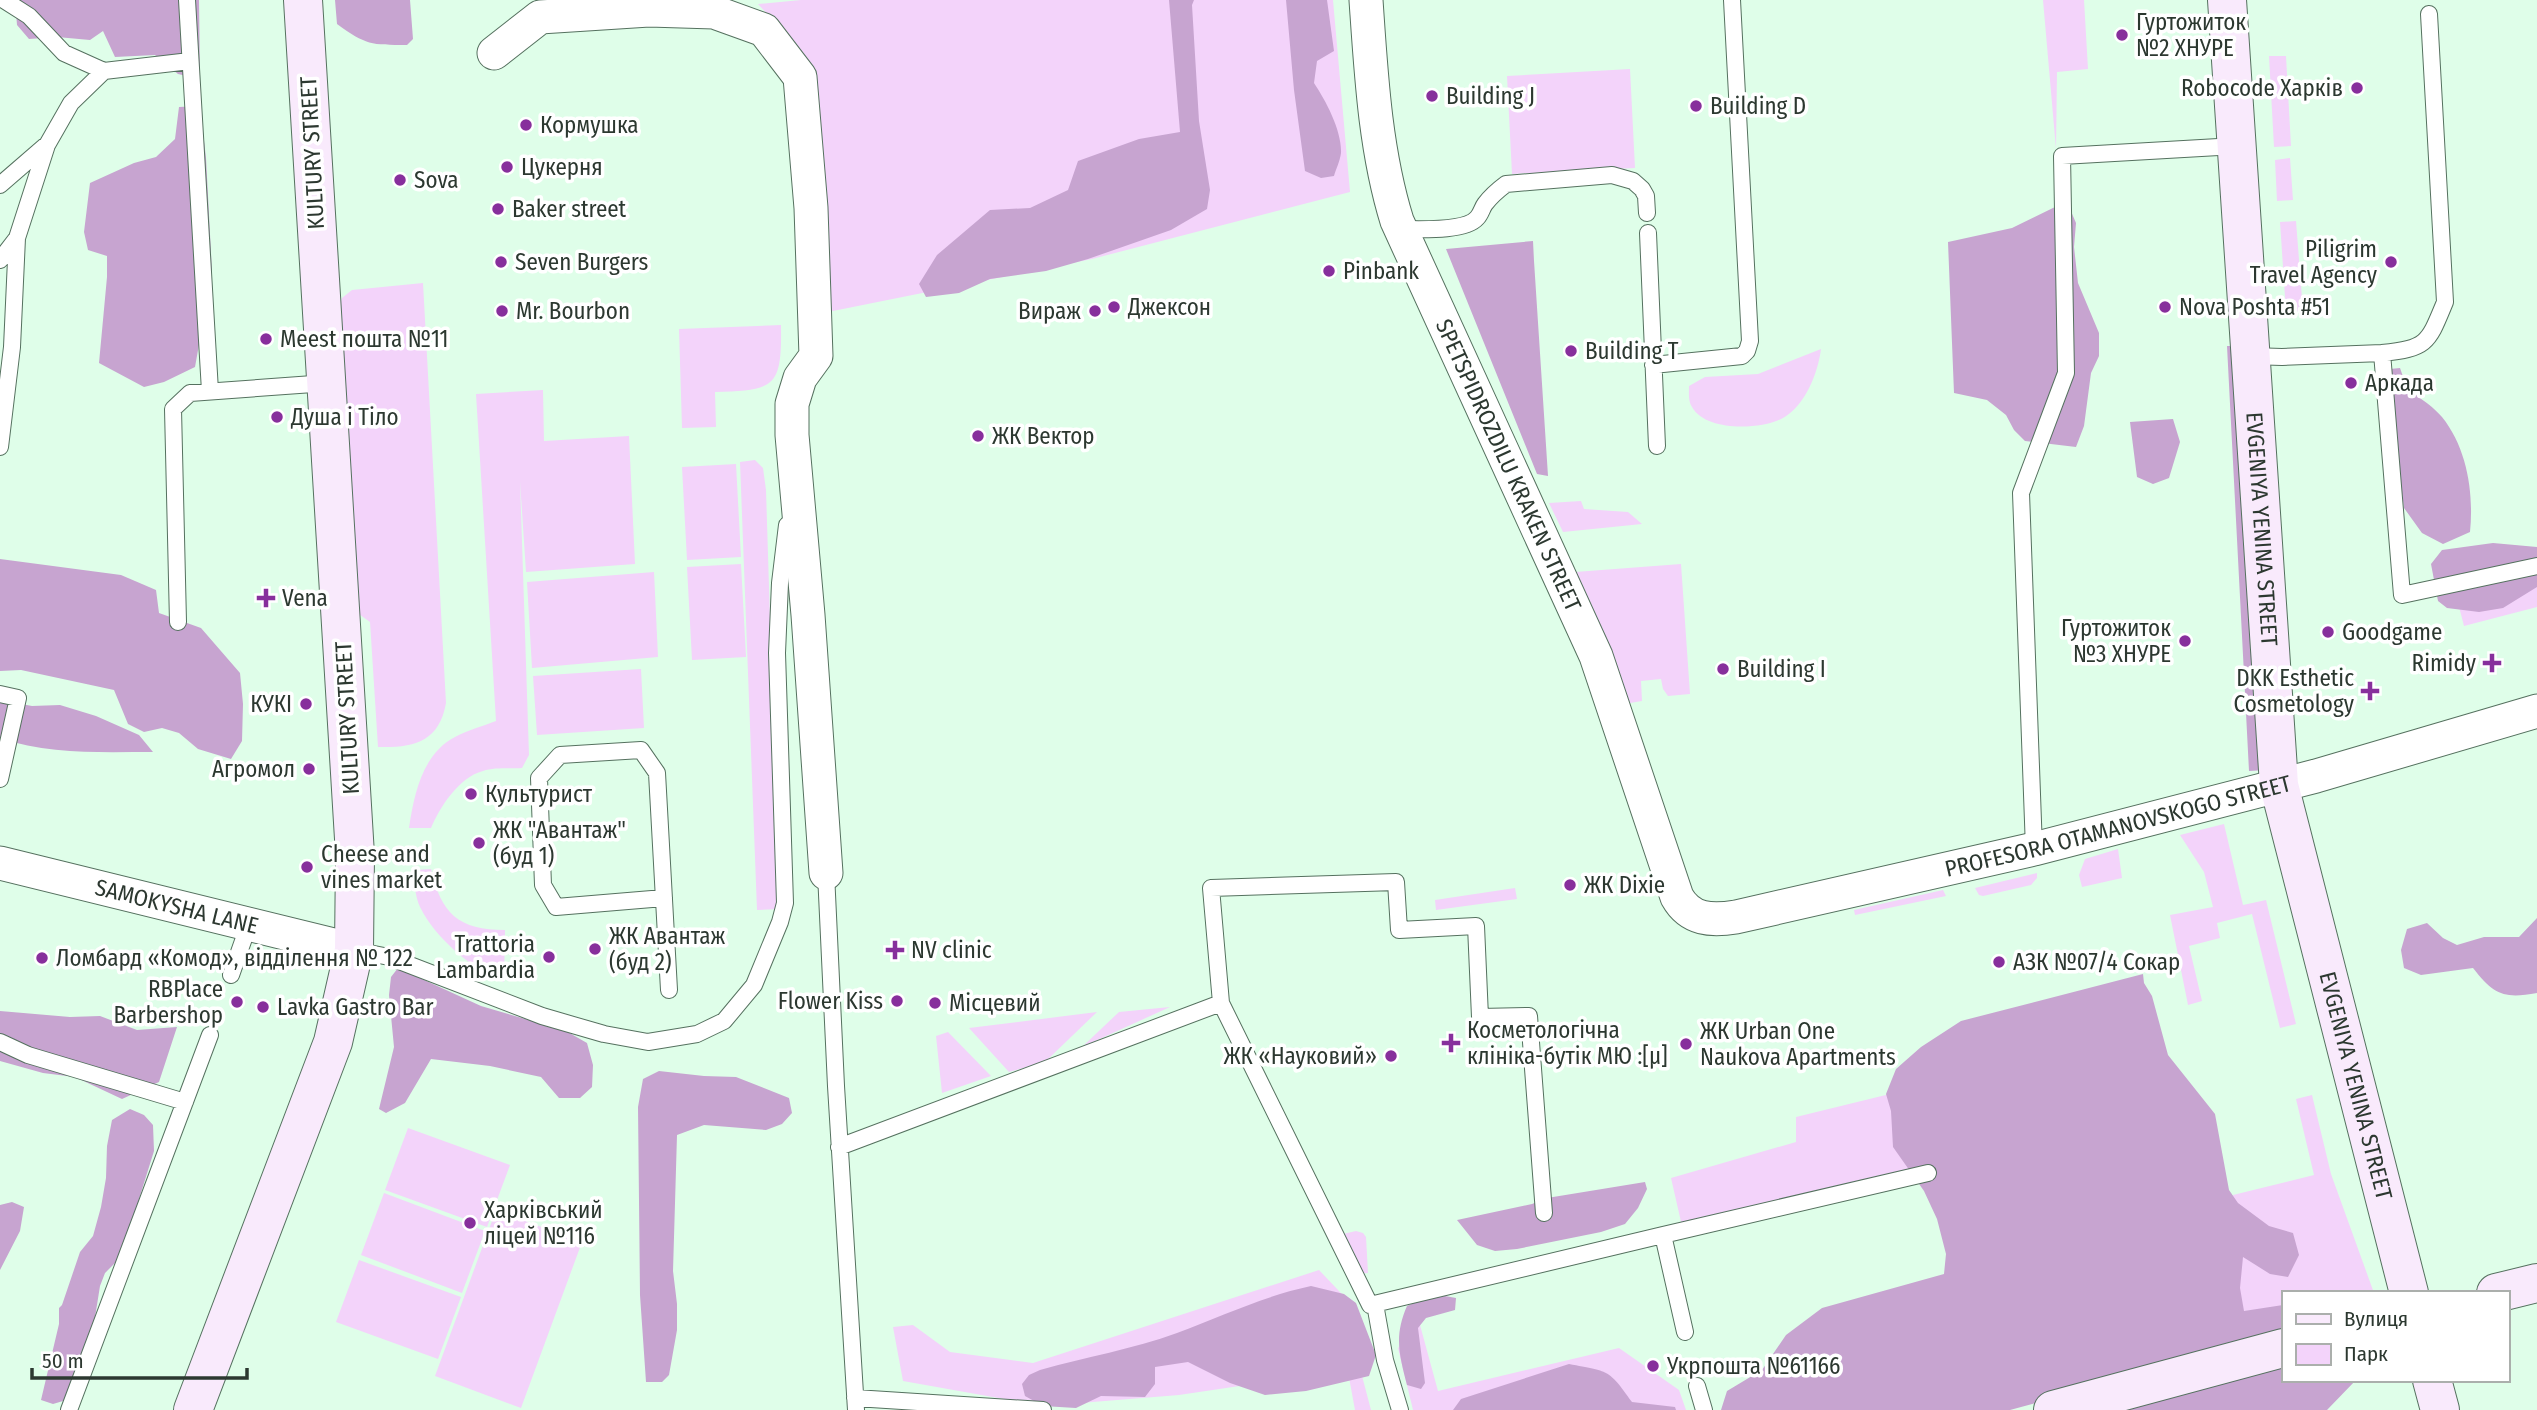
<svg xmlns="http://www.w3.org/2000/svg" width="2537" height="1410" font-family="'Fira Sans Condensed',sans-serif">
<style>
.green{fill:#f3d3fa}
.forest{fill:#c7a4d0}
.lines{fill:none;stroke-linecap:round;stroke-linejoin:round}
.lane-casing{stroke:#55715f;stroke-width:18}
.street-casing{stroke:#55715f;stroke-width:35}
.secondary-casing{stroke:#55715f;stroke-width:40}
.lane{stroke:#fff;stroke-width:16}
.street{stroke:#fff;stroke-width:33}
.secondary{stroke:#f9eafc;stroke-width:38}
.poi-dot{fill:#872f9c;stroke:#fff;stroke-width:2.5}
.labels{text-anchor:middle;stroke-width:7;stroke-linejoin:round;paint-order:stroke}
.poi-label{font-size:23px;fill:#2c3830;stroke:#fff;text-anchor:start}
.street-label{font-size:23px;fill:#2c3830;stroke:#fff}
</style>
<rect width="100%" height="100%" fill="#dffee9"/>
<!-- green -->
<path class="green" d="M801 0H1333L1350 192 1092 259 823 313 790 38 758 4Z
M2043 0H2084L2088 69 2057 72 2056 149Z
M2269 56H2286L2291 146 2274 147Z
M1630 69 1635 168 1512 174 1507 76Z
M2290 158 2293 200 2277 201 2275 160Z
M2296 221 2303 311 2286 312 2280 222Z
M423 283 446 703C439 742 414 748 378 747L370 622 356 612 339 309 342 298 352 290Z
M781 325C782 388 775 390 715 392L716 427 682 428 679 329Z
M1821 349C1818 373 1805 406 1783 418 1761 430 1706 432 1692 407 1688 401 1689 393 1689 386L1705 377 1758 374Z
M543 390 544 441 629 436 635 564 526 572 520 481 529 755 522 768C510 769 494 767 483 771 459 777 440 807 431 828H409C414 795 422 754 455 737 468 730 483 726 496 721L476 394Z
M755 460 763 468 766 490 779 909 757 910 740 462Z
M736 464 741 557 687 560 682 467Z
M1581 501 1584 509 1628 512 1642 524 1563 532 1549 503Z
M741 564 746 657 692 660 687 567Z
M1681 564 1690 694 1668 696 1663 689 1661 679 1641 681 1642 701 1630 703 1575 572Z
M654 572 658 657 532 668 527 582Z
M2537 579V607L2464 626 2456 595Z
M641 669 644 728 537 735 533 676Z
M2224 824 2243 905 2266 900 2296 1024 2280 1028 2252 914 2217 923 2220 938 2189 946 2202 1001 2188 1005 2170 915 2213 907 2204 872 2180 835Z
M2118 849 2122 878 2082 887 2079 875 2085 859Z
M431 869C441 914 459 930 505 930L504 982C472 969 436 939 420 907 415 896 414 882 414 870Z
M2037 873V878L2031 885 1983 896 1979 895 1975 888Z
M1515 888 1517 899 1436 910 1435 900Z
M1943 890 1946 896 1855 915 1854 910Z
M1170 1007 1082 1047 1119 1012Z
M1097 1012 1045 1062 1009 1072 969 1028Z
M948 1032 991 1076 942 1093 936 1036Z
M1898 1092 1921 1167 1682 1226 1671 1178 1796 1142V1117Z
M2312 1095 2331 1174 2374 1293H2283V1315L2239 1326 2233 1195 2314 1175 2296 1099Z
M408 1128 510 1165 487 1227 385 1190Z
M384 1193 485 1231 462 1293 361 1255Z
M496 1210 582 1242 521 1408 435 1376Z
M1356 1231 1363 1233 1366 1237 1368 1273 1358 1274 1343 1234Z
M359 1260 461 1297 438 1359 336 1322Z
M1319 1270 1359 1312 1253 1384 1179 1395 1043 1406 903 1381 893 1327 913 1325 950 1352 1033 1363Z
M1420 1325 1438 1391 1619 1348 1679 1390 1686 1410H1413L1398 1348Z
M1348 1372H1361L1371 1410H1355Z"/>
<!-- forest -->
<path class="forest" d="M15 0H199L200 79 178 74 155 55 115 57 103 31 90 40 57 37 29 39 17 25Z
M335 0H410L413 39 407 45C371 45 366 45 337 24Z
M1169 0H1194L1192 5 1199 121 1210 190 1207 209 1171 230 1088 259 1046 271 990 279 959 293 926 297 919 284 937 255 990 210 1030 208 1068 190 1078 161 1139 139 1180 132Z
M1286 0H1327L1334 51 1317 61 1314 83C1326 101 1342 131 1341 153 1340 161 1336 169 1334 176L1321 178 1305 171 1294 90Z
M200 106 206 158 212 272 195 367 164 382 144 387 99 363 107 277V256L88 250 84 232 90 183 134 163 156 157 175 139 179 107Z
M2055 207 2070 209 2076 223 2074 247 2078 283 2099 333V356L2091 373 2084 426 2076 447 2025 441 2014 430 2006 415 1987 400 1954 393 1948 242 2012 228Z
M1533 241 1534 261 1548 476 1537 474 1446 249Z
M2227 346H2245L2267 770 2249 771Z
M2400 368C2410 400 2423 395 2442 417 2467 448 2474 493 2470 532L2443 544 2422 533 2404 508 2396 449 2390 369Z
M2173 419 2180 442 2169 478 2153 484 2137 477 2130 422Z
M2493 543 2537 547V587L2503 608 2479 612 2447 608 2438 601 2431 564 2442 550Z
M0 559 121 575 156 590 159 613 201 628 240 673 243 704 242 741 231 759 198 749 179 733 162 728 144 732 128 724 114 690 21 670 0 671Z
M0 700 32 706 60 705 96 716 139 735 153 752C102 752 49 755 0 738Z
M2537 918V993C2504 999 2494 995 2473 968L2421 975 2404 968 2401 950 2407 929 2427 923 2443 938 2457 945 2484 937H2519Z
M398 968 481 1006 566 1031 587 1043 593 1065 592 1087 580 1098H559L541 1077 490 1066 431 1059 405 1103 386 1113 379 1109 394 1047 389 995 391 977Z
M2143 974 2144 983 2152 996 2168 1055 2215 1114 2229 1190 2238 1203 2269 1226 2293 1233 2299 1255 2288 1277 2270 1274 2243 1257 2240 1288 2244 1311 2283 1305V1380H2356L2327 1410H2086L2068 1394 2010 1410H1721L1727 1391 1762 1370 1786 1335 1822 1308 1944 1274 1946 1254 1937 1219 1924 1191 1893 1147 1891 1111 1886 1094 1896 1069 1921 1047 1961 1021Z
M0 1011 70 1017 100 1016 137 1030 177 1027 159 1082 122 1099 75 1077 43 1073 0 1061Z
M659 1071 704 1076 736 1077 789 1098 792 1113 782 1124 766 1130 704 1125 677 1135 673 1271 677 1304V1330L669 1375 662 1382H646L640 1295 638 1107 643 1079Z
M130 1109 144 1115 153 1125 154 1151 139 1199 133 1230 122 1256 105 1273 100 1286 92 1336 76 1367 71 1392 63 1401 53 1404 41 1400 59 1324V1308L62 1305 80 1252 93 1236 101 1207 106 1178 107 1146 112 1120Z
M1645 1182 1647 1189 1638 1208 1625 1224 1601 1232 1517 1249 1495 1251 1477 1245 1457 1220 1532 1204 1547 1198Z
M12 1202 24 1207 20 1231 0 1270V1205Z
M1311 1286 1344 1294 1356 1303 1376 1355 1369 1376 1306 1391 1265 1395 1230 1383 1188 1362 1155 1367V1384L1145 1397 1101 1396 1076 1408 1043 1406 1025 1396 1022 1384 1029 1375 1040 1370C1086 1357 1133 1349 1177 1333 1222 1316 1264 1296 1311 1286Z
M1445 1296 1456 1298 1455 1310 1426 1318 1418 1328 1425 1383 1421 1389 1407 1385C1399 1354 1394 1336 1407 1306L1425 1298Z
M1569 1364C1609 1372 1608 1368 1632 1402L1675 1407 1676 1410H1453L1461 1399Z"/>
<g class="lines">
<!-- lane casing -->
<g class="lane-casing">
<path id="lane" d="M4 0 29 16 64 53 104 71
M187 0 210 391
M0 185 45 146
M1400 229C1418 229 1465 232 1477 218 1481 214 1482 208 1485 204 1491 196 1498 190 1506 184L1612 175 1633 181 1642 189 1646 196 1647 213
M1648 233 1657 446
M0 260 17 238 47 145 71 103 104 71 190 61
M2382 353C2428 348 2428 343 2445 302L2429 14
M2251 356 2282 357 2382 353 2402 595 2537 566
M1653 365 1742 356 1747 351 1750 341 1732 0
M0 447 12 347 17 238
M178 622 173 409 190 393 327 383
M0 694 18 698 0 779
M2034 849 2021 493 2066 373 2062 156 2236 146
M826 873 836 1086 856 1410
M664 898 556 907 543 885 539 778 560 755 641 750 657 773 669 990
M354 950 389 957 542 1016 604 1034 648 1042 697 1034 724 1021 754 985 780 922 785 903 777 653 780 583 787 525
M231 975 249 924
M1221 1003 1211 888 1396 882 1399 930 1476 926 1480 1017 1529 1016 1544 1213
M0 1042 28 1055 185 1102
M839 1147 1221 1003 1370 1305 1663 1235
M1375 1304 1385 1360 1400 1410
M1685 1332 1663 1235 1928 1173
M1697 1386 1704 1410
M855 1398 1043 1410
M69 1410 210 1035"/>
</g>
<!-- street casing -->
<g class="street-casing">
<g id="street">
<path id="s1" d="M1366 0C1371 73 1375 150 1397 221L1596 656 1677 897C1690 920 1711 921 1736 917L2034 849 2316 776 2537 711"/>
<path d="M494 53 540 17 649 10 714 12 764 30 800 77 811 208 816 356 800 378 792 404V435L808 615 826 873"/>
<path id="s2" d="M0 863 354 950"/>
</g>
</g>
<!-- secondary casing -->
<g class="secondary-casing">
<g id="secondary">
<path id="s3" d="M2227 0 2279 785 2409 1293"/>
<path d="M2496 1293 2537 1283"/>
<path d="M2432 1380 2440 1410"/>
<path d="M193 1410 333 1042 354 950 355 855 303 0"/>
<path d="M2053 1410 2283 1348"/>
</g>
</g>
<!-- lane -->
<use href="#lane" class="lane"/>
<!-- street -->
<use href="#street" class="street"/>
<!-- secondary -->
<use href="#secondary" class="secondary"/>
</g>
<!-- markers -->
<g class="poi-dot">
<circle cx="2122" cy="35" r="7"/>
<circle cx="2357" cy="88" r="7"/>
<circle cx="1432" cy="96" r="7"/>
<circle cx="1696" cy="106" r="7"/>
<circle cx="526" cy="125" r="7"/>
<circle cx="507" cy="167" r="7"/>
<circle cx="400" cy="180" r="7"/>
<circle cx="498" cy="209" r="7"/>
<circle cx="501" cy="262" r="7"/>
<circle cx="2391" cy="262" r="7"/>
<circle cx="1329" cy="271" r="7"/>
<circle cx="1114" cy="307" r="7"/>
<circle cx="2165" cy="307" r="7"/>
<circle cx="502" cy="311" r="7"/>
<circle cx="1095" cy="311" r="7"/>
<circle cx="266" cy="339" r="7"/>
<circle cx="1571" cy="351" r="7"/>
<circle cx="2351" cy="383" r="7"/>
<circle cx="277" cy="417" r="7"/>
<circle cx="978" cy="436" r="7"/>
<path d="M262.5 587.5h7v7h7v7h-7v7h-7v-7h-7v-7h7z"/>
<circle cx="2328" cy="632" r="7"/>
<circle cx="2185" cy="641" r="7"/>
<path d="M2488.5 652.5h7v7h7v7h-7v7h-7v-7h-7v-7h7z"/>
<circle cx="1723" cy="669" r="7"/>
<path d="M2366.5 680.5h7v7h7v7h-7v7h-7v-7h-7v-7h7z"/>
<circle cx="306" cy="704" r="7"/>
<circle cx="309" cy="769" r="7"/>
<circle cx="471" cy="794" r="7"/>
<circle cx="479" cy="843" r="7"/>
<circle cx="307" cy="867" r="7"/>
<circle cx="1570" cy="885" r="7"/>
<circle cx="595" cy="949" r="7"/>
<path d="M891.5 939.5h7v7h7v7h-7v7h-7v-7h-7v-7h7z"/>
<circle cx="549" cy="957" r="7"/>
<circle cx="42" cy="958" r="7"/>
<circle cx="1999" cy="962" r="7"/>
<circle cx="897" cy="1001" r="7"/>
<circle cx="237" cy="1002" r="7"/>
<circle cx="935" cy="1003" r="7"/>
<circle cx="263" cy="1007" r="7"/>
<path d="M1447.5 1032.5h7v7h7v7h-7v7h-7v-7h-7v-7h7z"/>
<circle cx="1686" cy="1044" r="7"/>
<circle cx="1391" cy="1056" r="7"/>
<circle cx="470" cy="1223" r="7"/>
<circle cx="1653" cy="1366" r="7"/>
</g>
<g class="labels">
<!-- poi labels -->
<g class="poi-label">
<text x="2136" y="30">Гуртожиток<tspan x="2136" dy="26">№2 ХНУРЕ</tspan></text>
<text x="2343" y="96" text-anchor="end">Robocode Харків</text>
<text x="1446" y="104">Building J</text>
<text x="1710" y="114">Building D</text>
<text x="540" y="133">Кормушка</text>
<text x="521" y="175">Цукерня</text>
<text x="414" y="188">Sova</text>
<text x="512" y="217">Baker street</text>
<text x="2377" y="257" text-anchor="end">Piligrim<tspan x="2377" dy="26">Travel Agency</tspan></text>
<text x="515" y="270">Seven Burgers</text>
<text x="1343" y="279">Pinbank</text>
<text x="1128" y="315">Джексон</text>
<text x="2179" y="315">Nova Poshta #51</text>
<text x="516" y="319">Mr. Bourbon</text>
<text x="1081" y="319" text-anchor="end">Вираж</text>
<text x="280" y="347">Meest пошта №11</text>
<text x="1585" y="359">Building T</text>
<text x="2365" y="391">Аркада</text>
<text x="291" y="425">Душа і Тіло</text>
<text x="992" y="444">ЖК Вектор</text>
<text x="282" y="606">Vena</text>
<text x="2171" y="636" text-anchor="end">Гуртожиток<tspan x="2171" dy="26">№3 ХНУРЕ</tspan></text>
<text x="2342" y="640">Goodgame</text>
<text x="2476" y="671" text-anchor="end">Rimidy</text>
<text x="1737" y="677">Building І</text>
<text x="2354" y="686" text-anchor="end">DKK Esthetic<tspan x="2354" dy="26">Cosmetology</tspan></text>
<text x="292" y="712" text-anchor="end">КУКІ</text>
<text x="295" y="777" text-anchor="end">Агромол</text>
<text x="485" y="802">Культурист</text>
<text x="493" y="838">ЖК "Авантаж"<tspan x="493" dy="26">(буд 1)</tspan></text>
<text x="321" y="862">Сheese and<tspan x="321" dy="26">vines market</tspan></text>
<text x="1584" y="893">ЖК Dixie</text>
<text x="609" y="944">ЖК Авантаж<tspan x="609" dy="26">(буд 2)</tspan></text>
<text x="535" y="952" text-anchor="end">Trattoria<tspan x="535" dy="26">Lambardia</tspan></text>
<text x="911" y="958">NV clinic</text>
<text x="56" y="966">Ломбард «Комод», відділення № 122</text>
<text x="2013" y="970">АЗК №07/4 Сокар</text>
<text x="223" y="997" text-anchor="end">RBPlace<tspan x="223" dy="26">Barbershop</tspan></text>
<text x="883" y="1009" text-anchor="end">Flower Kiss</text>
<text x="949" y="1011">Місцевий</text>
<text x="277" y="1015">Lavka Gastro Bar</text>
<text x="1467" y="1038">Косметологічна<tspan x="1467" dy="26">клініка-бутік МЮ :[μ]</tspan></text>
<text x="1700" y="1039">ЖК Urban One<tspan x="1700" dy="26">Naukova Apartments</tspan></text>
<text x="1377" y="1064" text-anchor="end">ЖК «Науковий»</text>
<text x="484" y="1218">Харківський<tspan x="484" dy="26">ліцей №116</tspan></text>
<text x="1667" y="1374">Укрпошта №61166</text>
</g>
<!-- street labels -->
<g class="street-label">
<text transform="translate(312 153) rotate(-93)" y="8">KULTURY STREET</text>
<text dy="8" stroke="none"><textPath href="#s1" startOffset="492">SPETSPIDROZDILU KRAKEN STREET</textPath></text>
<text dy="8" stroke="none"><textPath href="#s3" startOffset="530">EVGENIYA YENINA STREET</textPath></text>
<text transform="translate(347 718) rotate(-93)" y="8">KULTURY STREET</text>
<text dy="8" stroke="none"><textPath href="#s1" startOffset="1416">PROFESORA OTAMANOVSKOGO STREET</textPath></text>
<text dy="8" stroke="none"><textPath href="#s2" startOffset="182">SAMOKYSHA LANE</textPath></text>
<text dy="8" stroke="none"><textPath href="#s3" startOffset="1097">EVGENIYA YENINA STREET</textPath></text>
</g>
</g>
<!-- legend -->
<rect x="2282" y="1291" width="228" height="91" fill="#ffffff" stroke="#abafac" stroke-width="2"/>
<rect x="2296" y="1314" width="35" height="10" fill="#f9eafc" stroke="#abafac" stroke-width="2"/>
<text x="2344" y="1326" font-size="21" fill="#2c3830">Вулиця</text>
<rect x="2296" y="1344" width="35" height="21" fill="#f3d3fa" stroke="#abafac" stroke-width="2"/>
<text x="2344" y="1361" font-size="21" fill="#2c3830">Парк</text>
<!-- scale -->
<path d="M32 1368v10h215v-10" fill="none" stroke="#2c3830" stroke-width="3.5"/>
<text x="42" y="1368" font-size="21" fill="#2c3830" stroke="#ffffff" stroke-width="5" paint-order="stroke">50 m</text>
</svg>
